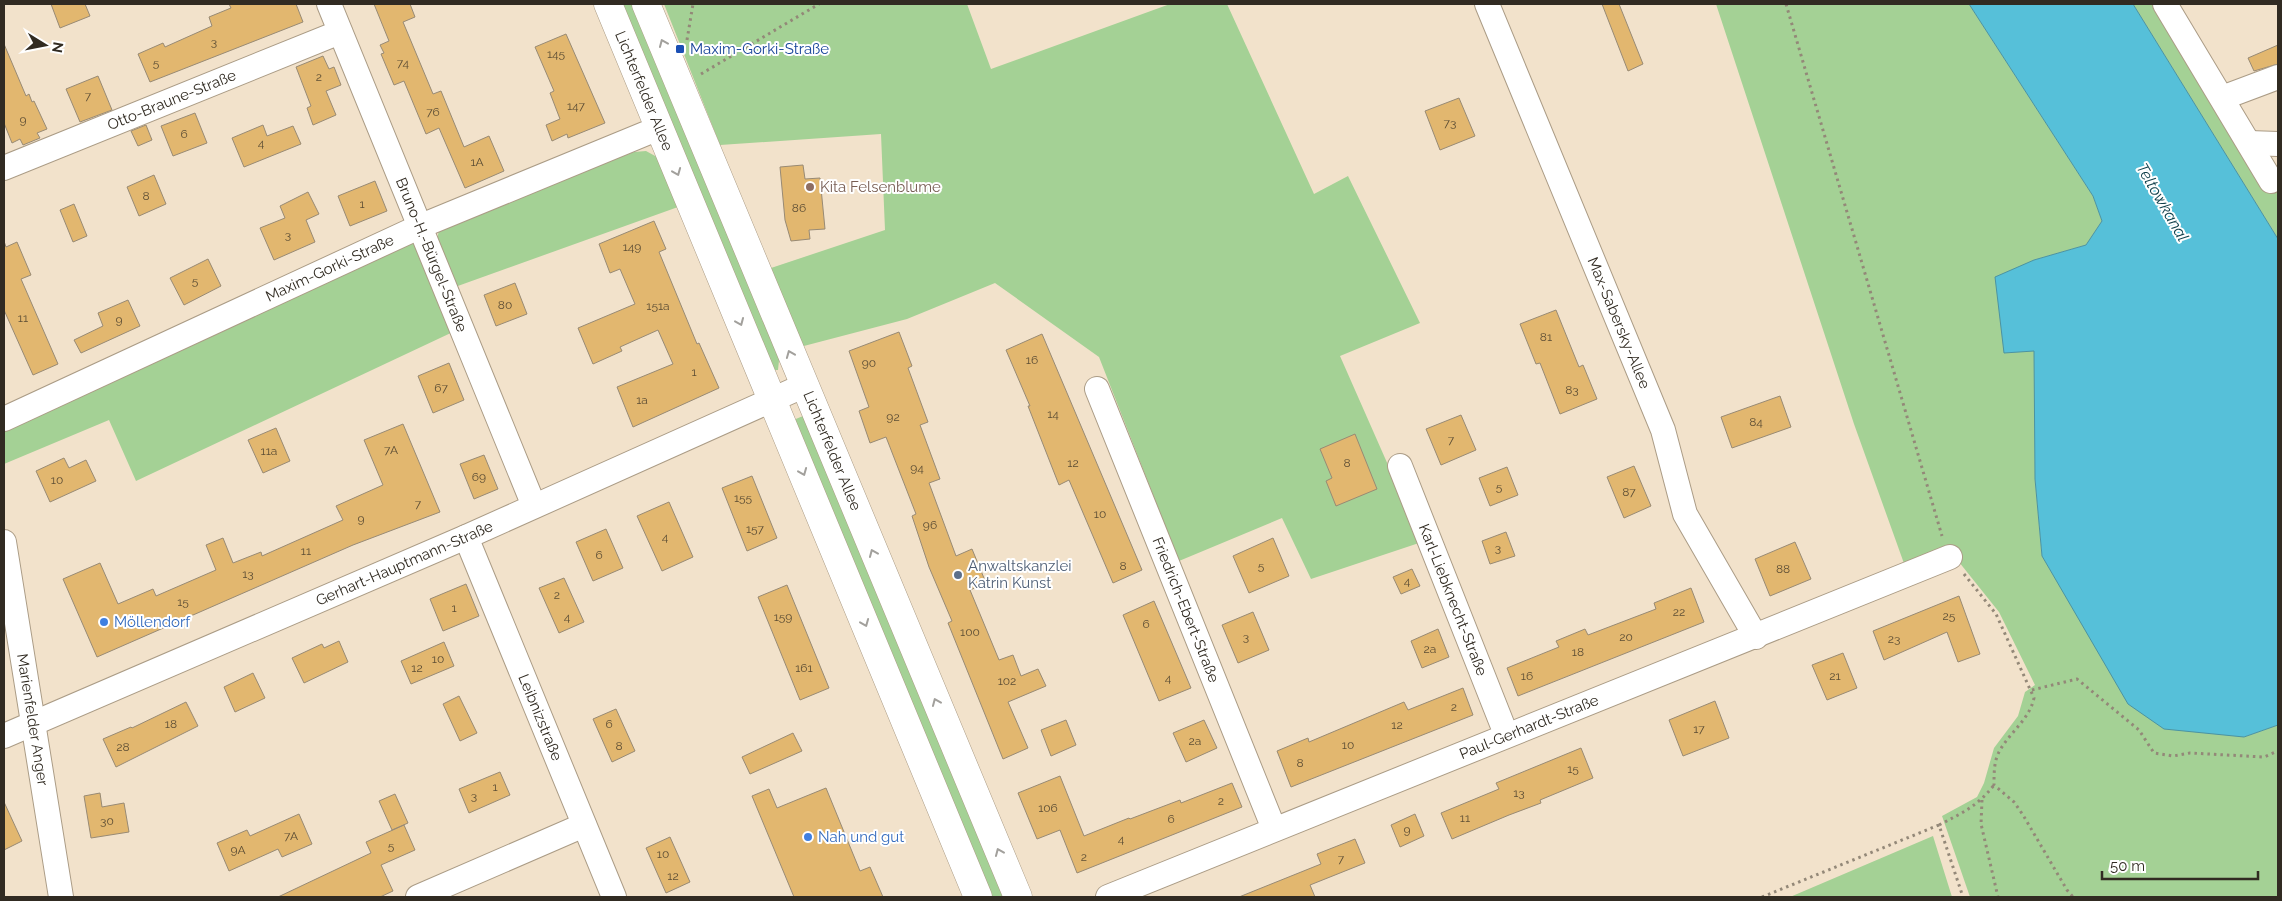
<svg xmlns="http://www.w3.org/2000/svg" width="2282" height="901" font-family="Raleway,sans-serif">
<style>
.green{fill:#a4d195}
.water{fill:#56c0d9;stroke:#4b93a2}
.building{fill:#e2b76f;stroke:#988a74}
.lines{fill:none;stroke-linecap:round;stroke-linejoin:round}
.minor-casing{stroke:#ab9c86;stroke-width:26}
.major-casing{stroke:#ab9c86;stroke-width:29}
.path{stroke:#938878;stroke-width:3;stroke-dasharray:2.5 4;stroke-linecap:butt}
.minor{stroke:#fff;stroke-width:24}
.major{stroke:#fff;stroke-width:28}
.oneway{stroke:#a2a09c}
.transit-dot{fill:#1a4fb4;stroke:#fff;stroke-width:2}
.education-dot{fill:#8d6e63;stroke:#fff;stroke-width:2}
.service-dot{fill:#5c6f8a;stroke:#fff;stroke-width:2}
.shop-dot{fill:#3f7fe0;stroke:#fff;stroke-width:2}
.labels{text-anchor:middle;stroke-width:4;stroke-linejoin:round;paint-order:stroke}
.number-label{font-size:12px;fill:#5d4e35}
.transit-label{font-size:15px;fill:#164399;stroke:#fff;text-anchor:start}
.street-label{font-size:15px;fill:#312b22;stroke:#fff}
.education-label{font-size:15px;fill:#785e54;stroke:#fff;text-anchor:start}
.service-label{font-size:15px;fill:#4e5e75;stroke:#fff;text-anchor:start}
.shop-label{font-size:15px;fill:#366cbe;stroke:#fff;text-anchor:start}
.water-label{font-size:16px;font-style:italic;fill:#0f3f4a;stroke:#fff}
</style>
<rect width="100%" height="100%" fill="#f2e2cb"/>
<!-- green -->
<path class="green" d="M621 4H637L780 351 778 370H774Z
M664 4H967L991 69 1170 4H1227L1314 194 1348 176 1420 323 1340 356 1422 542 1311 579 1282 518 1179 561 1099 357 995 283 907 319 800 347 768 269 885 230 881 134 720 145Z
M1716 4H1969L2093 196 2102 221 2086 245 2034 260 2035 479 2042 556 2083 623 2244 737 2278 725V897H1970L1942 816 1977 797 1984 783 1994 748 2018 716 2025 692 2035 685 1999 612 1951 552 1906 569 1854 424Z
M2133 4H2177L2278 168V239Z
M646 151 657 157 678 207 455 287C448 270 429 242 442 226L634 152Z
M407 239 418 242 455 331 136 481 109 420 4 464V425Z
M803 416 1006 897H991L791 421Z
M1933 836 1952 897H1790Z"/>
<!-- water -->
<path class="water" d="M1969 4H2133L2278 239V725L2244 737 2164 729 2128 704 2042 556 2035 479 2034 351 2004 353 1995 277 2034 260 2086 245 2102 221 2093 196Z"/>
<!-- building -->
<path class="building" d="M51 4H85L90 16 60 28Z
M229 4H296L303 22 150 82 138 54 163 43 165 47 212 26 209 17 231 8Z
M374 4H410L415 17 403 22 433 94 441 91 464 147 489 136 504 171 465 188 439 128 426 134 404 81 394 85 381 54 384 53 380 45 389 41Z
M1602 4H1619L1643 64 1628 71Z
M566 34 605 123 568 138 567 134 552 141 546 125 560 119 550 93 554 91 535 47Z
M4 44 26 96 29 94 32 102 34 101 47 129 37 133 40 138 23 145 20 139 12 143 4 123Z
M2278 45V64L2254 71 2248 58Z
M323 56 329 69 334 67 341 85 326 91 336 115 313 125 307 108 311 106 296 67Z
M98 76 112 110 80 122 66 89Z
M1459 98 1475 136 1440 150 1425 111Z
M195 113 207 143 173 156 161 126Z
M146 125 152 140 138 146 131 131Z
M263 125 267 136 293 126 301 144 244 167 232 138Z
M803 165 805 179 820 178 825 229 809 230 810 239 791 241 785 220 780 167Z
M154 175 166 204 139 216 127 187Z
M375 181 387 211 350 226 338 196Z
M308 192 319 214 306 220 315 242 274 260 260 228 285 218 280 206Z
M74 204 87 236 73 242 60 210Z
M654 221 666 249 659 252 697 344 699 343 719 388 633 427 617 387 673 364 658 330 620 347 622 351 593 364 578 328 635 304 620 269 610 273 599 244Z
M4 241 6 247 17 242 31 275 21 279 58 364 33 375 4 310Z
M208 259 221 286 184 305 170 278Z
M515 283 527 314 496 326 484 295Z
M128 300 140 326 81 353 74 340 103 326 98 313Z
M1556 310 1579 367 1583 365 1597 399 1560 414 1540 363 1536 364 1520 324Z
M899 332 912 366 908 368 928 422 920 425 940 479 929 483 956 556 972 549 986 583 970 590 999 660 1013 655 1021 676 1038 669 1046 686 1008 702 1028 748 1003 759 948 623 952 621 929 567 912 516 916 514 886 437 870 443 859 411 869 407 849 351Z
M1042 334 1142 570 1113 583 1069 480 1059 485 1028 406H1030L1006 350Z
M449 363 464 400 433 413 418 376Z
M1780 396 1791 427 1732 448 1721 417Z
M1461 415 1476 450 1441 465 1426 429Z
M403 424 440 512 353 545 97 657 63 579 100 563 118 604 153 589 156 596 216 570 206 545 223 538 233 563 261 552 262 556 343 520 336 506 383 485 364 440Z
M276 428 290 461 263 473 248 440Z
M1355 434 1377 489 1336 506 1326 481 1332 478 1320 449Z
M484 455 498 489 474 499 460 464Z
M64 458 69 468 86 460 96 481 50 502 36 471Z
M1634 466 1651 506 1624 518 1607 477Z
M1507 467 1518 495 1490 506 1479 478Z
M752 476 777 538 747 551 722 488Z
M669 502 693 557 662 571 637 516Z
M606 529 623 568 593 581 576 542Z
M1506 532 1515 556 1490 564 1482 541Z
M1273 538 1289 576 1249 593 1233 556Z
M1795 542 1811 579 1770 596 1755 559Z
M1412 569 1420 586 1401 594 1393 577Z
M564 578 584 622 559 633 539 588Z
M466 584 479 616 443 631 430 599Z
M787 585 829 688 800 700 758 597Z
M1691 588 1704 622 1518 696 1507 668 1559 647 1556 641 1585 629 1588 635 1656 609 1654 603Z
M1959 596 1980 654 1958 662 1947 632 1884 660 1873 631Z
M1154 601 1191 688 1159 701 1123 615Z
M1253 612 1269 650 1238 663 1222 625Z
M1438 629 1449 657 1422 668 1411 641Z
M339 641 348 662 304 683 292 658 322 644 324 648Z
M444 642 454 666 411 684 401 661Z
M1843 653 1857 688 1827 700 1812 665Z
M253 673 265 698 235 712 224 687Z
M1463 688 1473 715 1291 787 1277 751 1308 738 1309 742 1404 702 1408 710Z
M459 696 477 733 460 741 443 704Z
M1715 701 1729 738 1683 756 1669 720Z
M186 702 198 726 116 767 103 739 131 727 132 728Z
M616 709 635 751 612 762 593 719Z
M1066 720 1076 745 1051 756 1041 730Z
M1204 720 1217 748 1186 762 1173 733Z
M793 733 802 751 750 774 742 757Z
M1581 748 1593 778 1540 800 1541 803 1509 815 1452 839 1441 813 1499 789 1496 783Z
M500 772 510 795 469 813 459 789Z
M1060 776 1084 836 1129 818 1130 819 1180 800 1181 803 1232 783 1242 807 1077 873 1060 830 1037 839 1018 793Z
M826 788 860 871 870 867 883 897H794L752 796 769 789 777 808Z
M100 793 102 807 124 803 129 832 91 838 84 796Z
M395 794 408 823 392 830 379 801Z
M4 802 22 841 4 850Z
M299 814 312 844 282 857 278 849 229 871 217 843 247 830 250 836Z
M1415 814 1424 836 1400 847 1391 825Z
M404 825 415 850 381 865 393 891 380 897H278L371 853 366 842Z
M670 837 690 882 666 893 646 848Z
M1355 839 1365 863 1310 885 1315 897H1239L1321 864 1317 854Z"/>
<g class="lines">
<!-- minor casing -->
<g class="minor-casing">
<g id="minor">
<path id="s1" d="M329 4 534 506"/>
<path id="s2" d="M1487 4 1663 430 1685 514 1756 637"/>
<path d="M2165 4 2271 181"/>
<path d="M2222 98 2278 77"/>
<path d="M2249 143 2278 144"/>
<path id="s3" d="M4 168 340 32"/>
<path id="s4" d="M1097 389 1274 829"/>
<path id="s5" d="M4 419 421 226 659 128"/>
<path id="s6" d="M1400 466 1506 734"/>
<path id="s7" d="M466 537 614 897"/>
<path id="s8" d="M4 542 61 897"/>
<path id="s9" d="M4 736 466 537 803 386"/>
<path d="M418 897 584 825"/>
<path id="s10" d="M1108 897 1950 557"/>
</g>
</g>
<!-- major casing -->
<g class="major-casing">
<g id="major">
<path id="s11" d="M608 4 978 897"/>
<path id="s12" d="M646 4 1018 897"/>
</g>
</g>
<!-- path -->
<path class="path" d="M1786 4 1942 536
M687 40 693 4
M701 74 819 4
M1964 574 1996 614 2034 698C2029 721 2008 733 1998 754 1994 763 1994 774 1994 785L2014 802 2023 815 2067 890 2073 897
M2032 690 2077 679 2139 730 2154 753 2173 756 2190 753 2264 757 2278 751
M1982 800 1981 824 1998 897
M1939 825C1962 813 1978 806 1994 785
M1762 897 1939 825 1963 897"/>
<!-- minor -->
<use href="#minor" class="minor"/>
<!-- major -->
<use href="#major" class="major"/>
</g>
<!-- one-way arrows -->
<defs><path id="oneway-chevron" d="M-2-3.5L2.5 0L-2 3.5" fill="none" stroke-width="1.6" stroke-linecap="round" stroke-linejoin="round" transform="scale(1.25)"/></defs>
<g class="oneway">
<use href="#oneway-chevron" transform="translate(663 43) rotate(-113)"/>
<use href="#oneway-chevron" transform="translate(677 172) rotate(68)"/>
<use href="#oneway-chevron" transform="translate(740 322) rotate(67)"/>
<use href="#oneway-chevron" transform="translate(790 354) rotate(-112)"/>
<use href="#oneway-chevron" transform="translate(803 472) rotate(68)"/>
<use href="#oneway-chevron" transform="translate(873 553) rotate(-113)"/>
<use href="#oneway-chevron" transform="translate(865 623) rotate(68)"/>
<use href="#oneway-chevron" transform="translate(936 702) rotate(-113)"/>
<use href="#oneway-chevron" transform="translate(999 852) rotate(-113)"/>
</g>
<!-- markers -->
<rect class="transit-dot" x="675" y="44" width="10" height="10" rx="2.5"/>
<circle class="education-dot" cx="810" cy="187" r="5"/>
<circle class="service-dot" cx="958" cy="575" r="5"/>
<g class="shop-dot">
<circle cx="104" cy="622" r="5"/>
<circle cx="808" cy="837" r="5"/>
</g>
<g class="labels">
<!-- number labels -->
<g class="number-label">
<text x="214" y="46">3</text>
<text x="556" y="58">145</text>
<text x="156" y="67">5</text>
<text x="403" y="67">74</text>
<text x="319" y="81">2</text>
<text x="88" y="100">7</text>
<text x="576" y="110">147</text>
<text x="433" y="116">76</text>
<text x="23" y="124">9</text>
<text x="1450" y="127">73</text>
<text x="184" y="138">6</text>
<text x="261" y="147">4</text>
<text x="477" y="166">1A</text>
<text x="146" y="200">8</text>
<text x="362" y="208">1</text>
<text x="799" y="212">86</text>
<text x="288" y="239">3</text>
<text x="632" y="251">149</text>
<text x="195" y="285">5</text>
<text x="505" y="309">80</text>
<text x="658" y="310">151a</text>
<text x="23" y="322">11</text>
<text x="119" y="324">9</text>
<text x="1546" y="341">81</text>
<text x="1032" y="364">16</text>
<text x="869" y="367">90</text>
<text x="694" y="376">1</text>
<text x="441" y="392">67</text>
<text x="1572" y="394">83</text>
<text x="642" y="404">1a</text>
<text x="1053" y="418">14</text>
<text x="893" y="421">92</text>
<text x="1756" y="426">84</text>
<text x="1451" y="444">7</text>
<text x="391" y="454">7A</text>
<text x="269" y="455">11a</text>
<text x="1073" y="467">12</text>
<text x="1347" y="467">8</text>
<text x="917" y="472">94</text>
<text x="479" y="481">69</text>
<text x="57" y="484">10</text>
<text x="1499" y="491">5</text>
<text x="1629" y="496">87</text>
<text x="743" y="502">155</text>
<text x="418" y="508">7</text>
<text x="1100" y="518">10</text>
<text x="361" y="523">9</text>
<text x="930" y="529">96</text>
<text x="755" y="533">157</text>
<text x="665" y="541">4</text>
<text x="1498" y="552">3</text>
<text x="306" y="555">11</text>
<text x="599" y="559">6</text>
<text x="1123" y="570">8</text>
<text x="1261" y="570">5</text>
<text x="1783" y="573">88</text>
<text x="248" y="578">13</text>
<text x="1407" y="585">4</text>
<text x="557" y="599">2</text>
<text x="183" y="606">15</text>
<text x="454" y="612">1</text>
<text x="1679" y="616">22</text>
<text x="1949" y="620">25</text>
<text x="567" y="621">4</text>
<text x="783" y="621">159</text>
<text x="1146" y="628">6</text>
<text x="970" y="636">100</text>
<text x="1246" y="641">3</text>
<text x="1626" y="641">20</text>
<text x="1894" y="643">23</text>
<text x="1430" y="653">2a</text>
<text x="1578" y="656">18</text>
<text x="438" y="663">10</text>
<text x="417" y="672">12</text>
<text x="804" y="672">161</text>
<text x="1527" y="680">16</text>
<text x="1835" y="680">21</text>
<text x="1168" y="682">4</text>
<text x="1007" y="685">102</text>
<text x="1454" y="711">2</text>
<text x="171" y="728">18</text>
<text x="609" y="728">6</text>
<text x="1397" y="729">12</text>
<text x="1699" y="733">17</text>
<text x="1195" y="745">2a</text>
<text x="1348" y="749">10</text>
<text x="619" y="750">8</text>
<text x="123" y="751">28</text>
<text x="1300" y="767">8</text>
<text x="1573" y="773">15</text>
<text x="495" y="791">1</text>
<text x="1519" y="797">13</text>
<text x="474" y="800">3</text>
<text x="1221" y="805">2</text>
<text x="1048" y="812">106</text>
<text x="1465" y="822">11</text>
<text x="1171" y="823">6</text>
<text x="107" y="825">30</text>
<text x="1407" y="834">9</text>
<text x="291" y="840">7A</text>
<text x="1121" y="843">4</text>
<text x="391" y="850">5</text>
<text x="238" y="854">9A</text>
<text x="663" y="858">10</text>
<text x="1084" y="861">2</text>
<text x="1341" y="863">7</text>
<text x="673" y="880">12</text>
</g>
<!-- transit labels -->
<g class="transit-label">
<text x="690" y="54">Maxim-Gorki-Straße</text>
</g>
<!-- street labels -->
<g class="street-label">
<text dy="5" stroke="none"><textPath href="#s11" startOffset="94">Lichterfelder Allee</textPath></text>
<text dy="5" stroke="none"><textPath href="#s3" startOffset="181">Otto-Braune-Straße</textPath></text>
<text dy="5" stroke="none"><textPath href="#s1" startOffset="271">Bruno-H.-Bürgel-Straße</textPath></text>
<text dy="5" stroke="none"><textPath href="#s5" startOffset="359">Maxim-Gorki-Straße</textPath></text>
<text dy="5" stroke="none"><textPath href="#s2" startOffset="345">Max-Sabersky-Allee</textPath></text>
<text dy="5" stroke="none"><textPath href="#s12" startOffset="484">Lichterfelder Allee</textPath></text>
<text dy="5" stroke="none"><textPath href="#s9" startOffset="436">Gerhart-Hauptmann-Straße</textPath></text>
<text dy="5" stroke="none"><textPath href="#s6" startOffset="144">Karl-Liebknecht-Straße</textPath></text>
<text dy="5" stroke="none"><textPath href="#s4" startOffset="238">Friedrich-Ebert-Straße</textPath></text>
<text dy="5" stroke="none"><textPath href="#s7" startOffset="195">Leibnizstraße</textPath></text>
<text dy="5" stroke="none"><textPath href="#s8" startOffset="180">Marienfelder Anger</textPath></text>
<text dy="5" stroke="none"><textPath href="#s10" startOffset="454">Paul-Gerhardt-Straße</textPath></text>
</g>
<!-- education labels -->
<g class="education-label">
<text x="820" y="192">Kita Felsenblume</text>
</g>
<!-- service labels -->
<g class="service-label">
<text x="968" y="571">Anwaltskanzlei<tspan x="968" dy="17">Katrin Kunst</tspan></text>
</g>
<!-- shop labels -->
<g class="shop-label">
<text x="114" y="627">Möllendorf</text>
<text x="818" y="842">Nah und gut</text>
</g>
<!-- water labels -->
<g class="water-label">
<text transform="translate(2163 202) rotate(60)" y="6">Teltowkanal</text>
</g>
</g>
<!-- border -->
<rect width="2282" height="901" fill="none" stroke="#312b22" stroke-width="10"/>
<!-- north arrow -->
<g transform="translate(45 45) rotate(100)" stroke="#ffffff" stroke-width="4" paint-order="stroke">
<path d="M0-4L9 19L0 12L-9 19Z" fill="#312b22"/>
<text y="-8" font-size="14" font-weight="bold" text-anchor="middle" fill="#312b22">N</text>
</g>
<!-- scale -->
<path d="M2102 871v8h156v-8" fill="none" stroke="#312b22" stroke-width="2.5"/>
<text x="2110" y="871" font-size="15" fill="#312b22" stroke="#ffffff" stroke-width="4" paint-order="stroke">50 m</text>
</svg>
